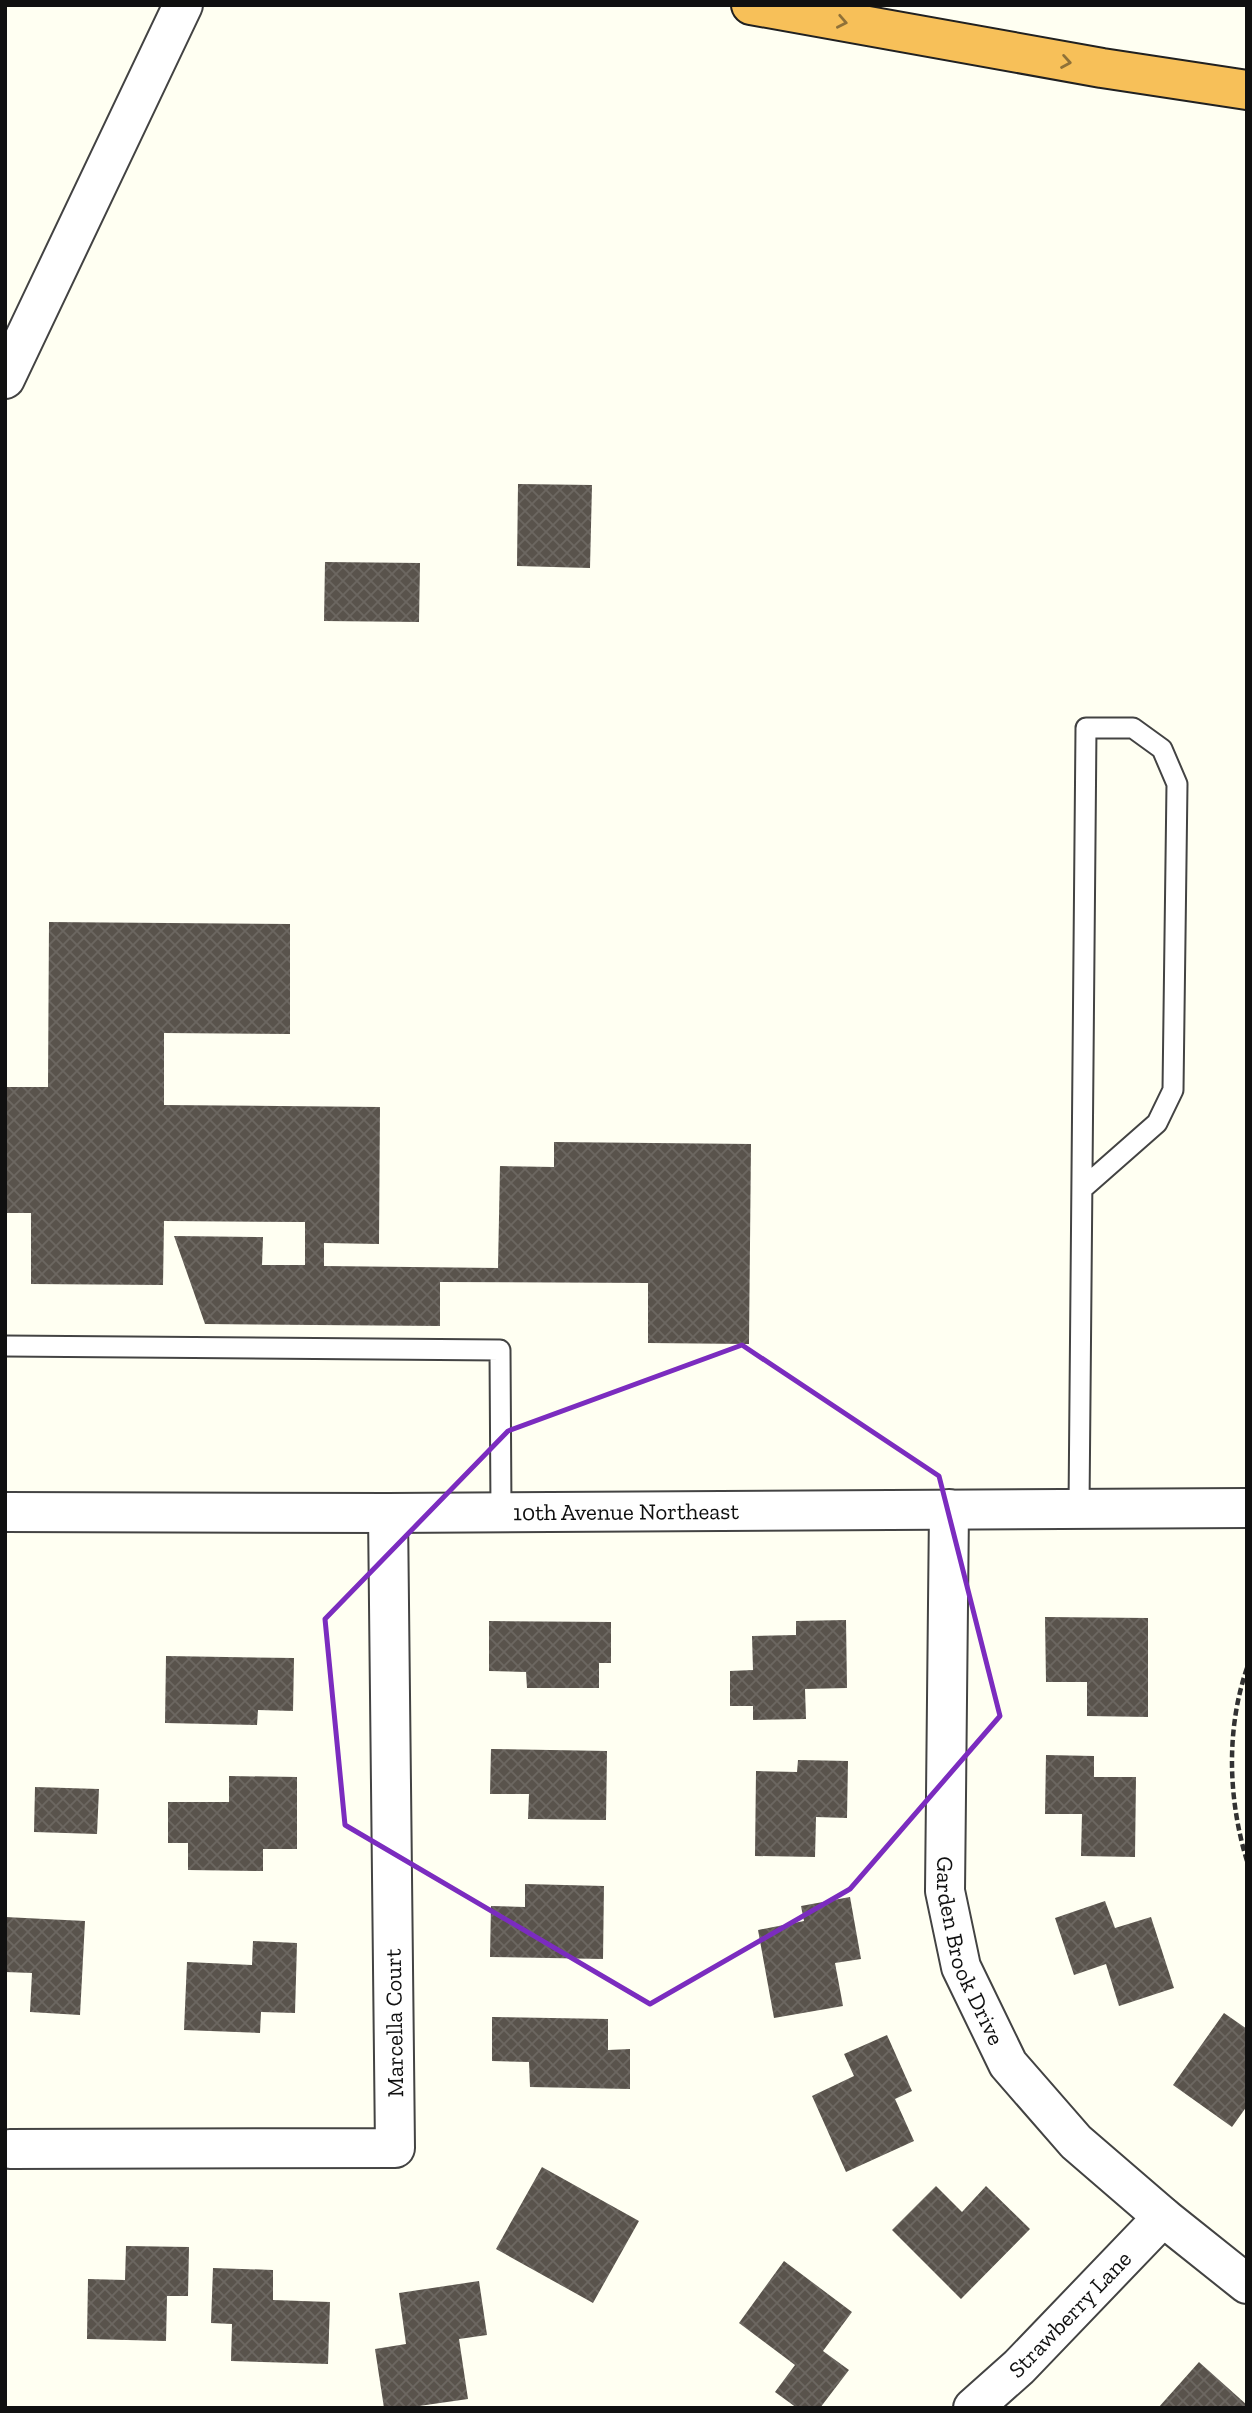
<svg xmlns="http://www.w3.org/2000/svg" width="1252" height="2413" font-family="'Zilla Slab',serif">
<style>
.building{fill:url(#building-cross-hatch)}
.lines{fill:none;stroke-linecap:round;stroke-linejoin:round}
.service-casing{stroke:#434343;stroke-width:23}
.minor-casing{stroke:#434343;stroke-width:42}
.tertiary-casing{stroke:#434343;stroke-width:42}
.motorway-casing{stroke:#212121;stroke-width:42}
.path{stroke:#323232;stroke-width:4.5;stroke-dasharray:7 3.5;stroke-linecap:butt}
.service{stroke:#fff;stroke-width:19}
.minor{stroke:#fff;stroke-width:38}
.tertiary{stroke:#fff;stroke-width:38}
.motorway{stroke:#f7c059;stroke-width:38}
.oneway{stroke:#8f7138}
.marked{fill:none;stroke:#7b2cbf;stroke-width:5;stroke-linejoin:round}
.labels{text-anchor:middle;stroke-width:7;stroke-linejoin:round;paint-order:stroke}
.street-label{font-size:23px;fill:#101010;stroke:#fff}
</style>
<defs>
<pattern id="building-cross-hatch" width="8" height="8" patternUnits="userSpaceOnUse" patternTransform="scale(1.75)"><rect width="8" height="8" fill="#59534c"/><path d="M0 0l8 8M0 8l8-8" fill="none" stroke="#6c6761"/></pattern>
</defs>
<rect width="100%" height="100%" fill="#fffff2"/>
<!-- building -->
<path class="building" d="M518 484 592 485 590 568 517 566Z
M325 562 420 563 419 622 324 621Z
M49 922 290 924V1034L164 1033V1105L380 1107 379 1244 324 1243V1266L498 1268 500 1166 554 1167V1142L751 1144 749 1344 648 1343V1283L440 1282V1326L205 1324 174 1236 263 1237 262 1265H305V1222L164 1221 163 1285 31 1284V1213H5V1087H48Z
M1045 1617 1148 1618V1717L1087 1716V1682H1046Z
M846 1620 847 1688 805 1689 806 1719 753 1720V1706H730V1671L753 1670 752 1636 796 1635V1621Z
M489 1621 611 1622V1663H599V1688H527L526 1672 489 1671Z
M166 1656 294 1658 293 1711 258 1710 257 1725 165 1723Z
M491 1749 607 1751 606 1820 528 1819 529 1794H490Z
M1046 1755 1094 1756V1777H1136L1135 1857 1081 1856 1082 1814H1045Z
M798 1760 848 1761 847 1818 816 1817 815 1857 755 1856 756 1771 797 1772Z
M229 1776 297 1777V1849H263V1871L188 1870V1843H168V1802H229Z
M35 1787 99 1789 97 1834 34 1832Z
M525 1884 604 1886 603 1959 490 1957 491 1906 525 1907Z
M850 1897 861 1959 835 1963 843 2006 774 2018 758 1930 804 1921 801 1906Z
M1105 1901 1115 1928 1151 1917 1174 1988 1119 2006 1106 1964 1074 1975 1055 1918Z
M5 1917 85 1921 80 2015 30 2012 32 1973 5 1972Z
M253 1941 297 1943 295 2013 261 2012 260 2033 184 2030 187 1962 252 1965Z
M1224 2013 1247 2029V2106L1232 2127 1173 2085Z
M492 2017 608 2019V2050L630 2049V2089L530 2087 529 2062 492 2061Z
M887 2035 912 2091 895 2099 914 2141 846 2172 812 2096 854 2076 844 2054Z
M542 2167 639 2221 593 2303 496 2249Z
M936 2186 962 2212 986 2186 1030 2229 961 2299 892 2230Z
M126 2246 189 2247 188 2296H167L166 2341 87 2339 88 2279 125 2280Z
M784 2261 852 2312 823 2351 849 2370 820 2408H797L775 2392 795 2365 739 2323Z
M213 2268 273 2270V2300L330 2302 328 2364 231 2361 232 2324 211 2323Z
M479 2281 487 2335 459 2339 468 2399 405 2408H384L375 2349 406 2344 399 2293Z
M1199 2362 1247 2405V2408H1158Z"/>
<g class="lines">
<!-- service casing -->
<g class="service-casing">
<path id="service" d="M5 1346 500 1350 501 1512
M1079 1508 1086 728H1133L1162 749 1177 784 1173 1090 1157 1123 1082 1189"/>
</g>
<!-- minor casing -->
<g class="minor-casing">
<g id="minor">
<path id="s1" d="M949 1509 945 1891 961 1967 1008 2064 1076 2142 1163 2217 1247 2284"/>
<path d="M10 2149 395 2148 388 1513"/>
<path id="s2" d="M973 2408 1019 2367 1163 2217"/>
</g>
</g>
<!-- tertiary casing -->
<g class="tertiary-casing">
<g id="tertiary">
<path d="M5 379 183 5"/>
<path id="s3" d="M5 1512 388 1513 1247 1508"/>
</g>
</g>
<!-- motorway casing -->
<g class="motorway-casing">
<path id="motorway" d="M751 5 1102 68 1247 90"/>
</g>
<!-- path -->
<path class="path" d="M1247 1668C1226 1729 1228 1799 1247 1861"/>
<!-- service -->
<use href="#service" class="service"/>
<!-- minor -->
<use href="#minor" class="minor"/>
<!-- tertiary -->
<use href="#tertiary" class="tertiary"/>
<!-- motorway -->
<use href="#motorway" class="motorway"/>
</g>
<!-- one-way arrows -->
<defs><path id="oneway-chevron" d="M-2-3.5L2.5 0L-2 3.5" fill="none" stroke-width="1.6" stroke-linecap="round" stroke-linejoin="round" transform="scale(1.75)"/></defs>
<g class="oneway">
<use href="#oneway-chevron" transform="translate(842 22) rotate(11)"/>
<use href="#oneway-chevron" transform="translate(1066 62) rotate(10)"/>
</g>
<!-- marked area -->
<path class="marked" d="M742 1345 939 1476 1000 1716 850 1889 650 2004 345 1825 325 1619 508 1431Z"/>
<g class="labels">
<!-- street labels -->
<g class="street-label">
<text dy="8" stroke="none"><textPath href="#s3" startOffset="621">10th Avenue Northeast</textPath></text>
<text dy="8" stroke="none"><textPath href="#s1" startOffset="446">Garden Brook Drive</textPath></text>
<text transform="translate(394 2023) rotate(-91)" y="8">Marcella Court</text>
<text dy="8" stroke="none"><textPath href="#s2" startOffset="135">Strawberry Lane</textPath></text>
</g>
</g>
<!-- border -->
<rect width="1252" height="2413" fill="none" stroke="#101010" stroke-width="14"/>
</svg>
